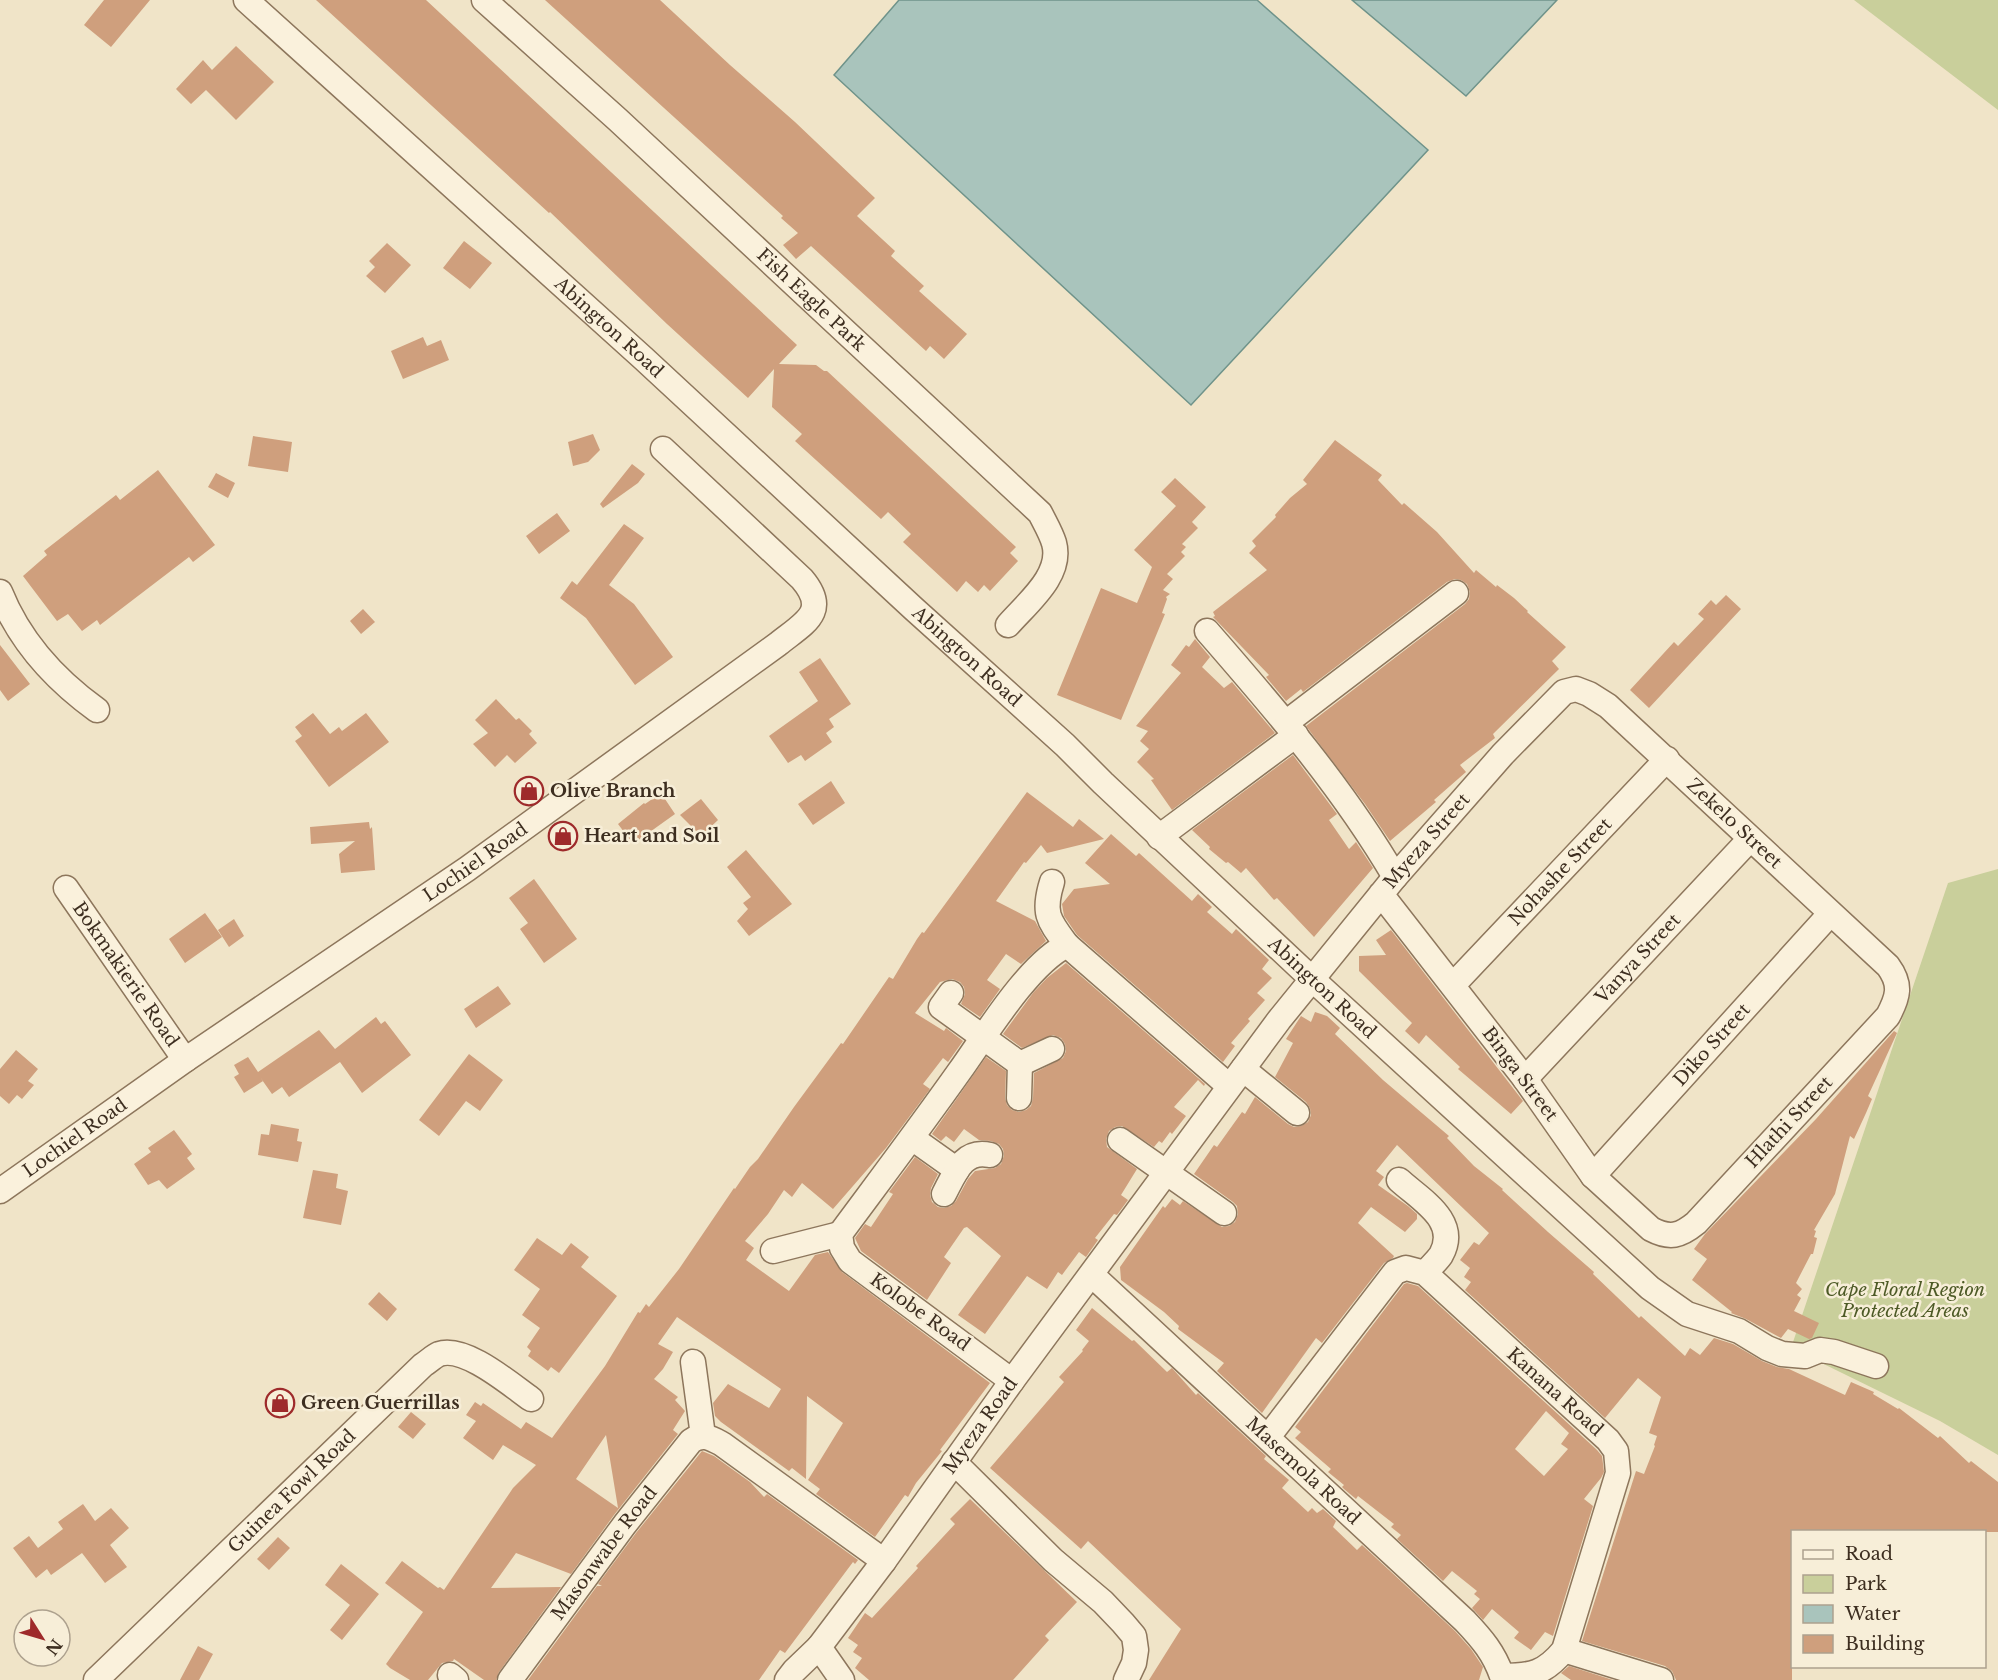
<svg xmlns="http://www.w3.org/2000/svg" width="1998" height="1680" font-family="'Libre Baskerville',serif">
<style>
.green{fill:#c9cf9b}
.water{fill:#a9c4bc;stroke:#6f938a;stroke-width:1.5}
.building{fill:#cf9f7d;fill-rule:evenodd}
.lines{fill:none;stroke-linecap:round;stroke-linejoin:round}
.minor-casing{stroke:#8d765c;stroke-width:27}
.minor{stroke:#faf1dc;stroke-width:24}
.labels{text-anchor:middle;stroke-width:5;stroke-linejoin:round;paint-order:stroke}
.street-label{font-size:18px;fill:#3d2e20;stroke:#f7eed8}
.poi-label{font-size:18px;font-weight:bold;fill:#3d2e20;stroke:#f7eed8;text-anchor:start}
.park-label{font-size:18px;font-style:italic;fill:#4d5a26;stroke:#f7eed8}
</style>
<rect width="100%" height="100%" fill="#f0e4c8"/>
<!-- green -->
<path class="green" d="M1854 0H1998V110Z
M1998 869V1455L1940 1421 1791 1348 1948 883Z"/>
<!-- water -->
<path class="water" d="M899 0H1257L1428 150 1191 405 834 75Z
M1352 0H1557L1466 96Z"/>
<!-- building -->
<path class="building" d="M104 0H150L111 47 84 25Z
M316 0H426L797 345 779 364 816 365 824 371H827L1016 547 1010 553 1018 561 990 591 984 585 978 592 966 581 957 592 903 542 911 534 888 512 881 519 795 441 802 434 772 407 774 369 748 398 667 324 550 212 549 213Z
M545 0H660L730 65 795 122 875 198 857 216 895 251 891 256 924 286 919 291 967 334 944 359 930 346 926 351 811 246 796 259 783 245 798 233 781 218 783 216Z
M236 46 274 82 236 120 206 90 191 104 176 89 203 60 212 70Z
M464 241 492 263 470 289 443 268Z
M387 243 411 265 385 293 366 276 375 267 369 261Z
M423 337 427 346 441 340 449 360 403 379 391 351Z
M593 434 600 450 588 462 573 466 568 442Z
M253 436 292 442 288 472 248 466Z
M1335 440 1382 475 1378 480 1402 505 1404 503 1437 532 1474 573 1476 570 1496 587 1497 585 1514 598 1528 611 1527 612 1566 647 1552 661 1559 669 1493 734 1495 738 1460 765 1466 772 1434 800 1436 802 1390 841 1365 804 1306 726 1465 604 1469 599 1470 592 1467 584 1461 580 1455 579 1447 582 1303 692 1301 689 1286 701 1266 677 1269 675 1213 617 1215 616 1213 612 1267 570 1249 553 1256 546 1252 541 1276 517 1275 515 1290 498 1307 484 1303 480Z
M632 464 645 474 638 483 603 508 600 504Z
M158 470 215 545 193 562 189 557 100 625 97 620 82 631 68 614 57 621 23 576 47 555 44 551 116 495 120 500Z
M216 473 235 483 228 498 208 487Z
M1175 478 1206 507 1192 522 1198 528 1182 544 1186 547 1181 552 1185 556 1167 574 1173 579 1163 590 1170 594 1166 597 1167 599 1162 613 1165 614 1121 720 1057 695 1101 588 1137 603 1152 567 1134 550 1176 506 1161 492Z
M557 513 570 531 539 554 526 536Z
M624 524 644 538 609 585 634 604 673 657 635 685 586 618 560 598 572 581 577 585Z
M1726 595 1741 609 1649 708 1630 690 1674 642 1678 646 1704 619 1698 614 1711 600 1716 605Z
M363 609 375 622 361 634 350 621Z
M1195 639 1210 657 1202 667 1224 688 1232 682 1275 733 1172 810 1151 780 1154 779 1137 762 1149 749 1140 741 1148 731 1136 726 1181 673 1171 665 1186 645 1189 647Z
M0 645 30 684 8 701 0 690Z
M820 658 851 704 829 719 834 727 826 733 832 742 805 761 801 755 788 763 769 736 818 701 799 672Z
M496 699 516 720 519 718 532 731 529 734 537 743 515 763 507 755 495 767 473 744 488 733 475 720Z
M313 713 330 734 339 727 342 731 366 713 389 742 329 787 295 741 302 736 295 727Z
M1293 755 1337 814 1329 820 1349 849 1356 842 1373 868 1314 937 1277 898 1274 900 1246 868 1241 873 1228 862 1226 863 1209 849 1210 847 1192 830Z
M831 781 845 803 813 825 798 804Z
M1027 792 1073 827 1079 819 1104 839 1047 853 1041 845 1026 863 1024 862 996 901 1035 921 1046 941 1021 964 1006 954 987 980 1000 989 980 1017 961 1004 965 994 964 987 960 982 952 979 940 982 915 1013 944 1031 946 1028 963 1041 948 1062 943 1058 923 1084 930 1089 886 1148 833 1209 802 1183 792 1197 784 1190 768 1214 745 1241 754 1248 746 1260 789 1291 815 1255 828 1252 842 1272 990 1383 940 1450 942 1451 916 1483 908 1497 905 1495 875 1537 816 1494 820 1489 808 1480 843 1423 807 1396 806 1479 792 1468 789 1471 721 1422 715 1416 713 1403 728 1384 769 1408 781 1389 677 1317 658 1344 673 1352 663 1369 654 1379 678 1397 675 1400 685 1411 673 1430 678 1434 614 1515 571 1574 516 1553 491 1588 561 1587 499 1672 496 1680H484L454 1659 453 1661 442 1663 428 1680H410L390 1668 386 1664 423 1612 385 1583 402 1561 438 1588 440 1587 444 1590 513 1488 536 1465 503 1445 493 1460 463 1438 476 1421 466 1415 475 1402 481 1406 483 1403 521 1429 526 1422 552 1438 605 1366 638 1312 640 1313 646 1304 649 1307 679 1269 734 1188 735 1189 750 1167 758 1159 794 1107 841 1043 843 1044 889 977 893 979 917 939 922 932 924 933ZM606 1435 618 1508 576 1479Z
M661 793 675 814 633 844 618 824 644 803 645 804Z
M701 799 718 820 701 836 680 815Z
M369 822 370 829 372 827 375 870 341 873 339 854 355 841 311 844 310 827Z
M1111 834 1136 856 1139 853 1192 901 1198 894 1212 907 1207 912 1232 934 1236 929 1269 960 1262 969 1272 978 1257 993 1265 1000 1248 1019 1250 1021 1231 1043 1235 1046 1223 1062 1077 935 1064 916 1062 904 1074 889 1110 884 1085 863Z
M746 850 792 904 749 936 737 921 748 909 743 903 751 897 727 867Z
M534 879 577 939 544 963 520 929 528 923 509 898Z
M205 913 222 937 185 963 169 939Z
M234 919 244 936 229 947 218 930Z
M1391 930 1523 1101 1511 1114 1458 1069 1460 1067 1426 1035 1419 1044 1405 1031 1412 1023 1359 971V956L1386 955 1376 940Z
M1066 963 1205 1084 1204 1086 1198 1080 1174 1107 1186 1116 1172 1134 1170 1132 1162 1143 1159 1141 1154 1147 1122 1126 1115 1127 1109 1131 1106 1139 1107 1147 1137 1169 1121 1195 1128 1200 1117 1215 1114 1214 1095 1238 1098 1240 1086 1257 1079 1252 1062 1275 1058 1272 1047 1289 1027 1276 985 1334 958 1315 1001 1256 967 1227 964 1228 944 1257 951 1263 927 1300 861 1251 855 1238 865 1224 871 1227 893 1194 889 1192 915 1157 938 1174 931 1188 930 1195 932 1202 938 1207 944 1208 951 1206 956 1201 968 1179 975 1171 995 1168 1001 1164 1004 1156 1003 1149 999 1144 991 1141 979 1140 964 1129 954 1142 946 1136 941 1141 932 1134 986 1057 1006 1071 1005 1098 1007 1105 1012 1110 1019 1112 1026 1110 1031 1106 1033 1098 1034 1073 1063 1058 1066 1051 1065 1044 1061 1038 1053 1035 1022 1048 1003 1034 1033 993 1047 978Z
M498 986 511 1004 476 1028 464 1009Z
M1315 1012 1327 1016 1340 1028 1335 1034 1383 1080 1449 1136 1447 1138 1474 1166 1503 1189 1502 1190 1548 1232 1594 1272 1593 1274 1639 1318 1641 1316 1685 1356 1690 1348 1700 1355 1714 1338 1733 1344 1762 1361 1777 1367 1789 1369 1845 1395 1851 1382 1874 1392 1873 1394 1898 1409 1899 1408 1938 1438 1940 1436 1969 1463 1971 1461 1998 1482V1532H1792V1680H1676L1672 1671 1665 1666 1582 1641 1636 1471 1644 1474 1655 1446 1654 1445 1657 1436 1649 1433 1661 1397 1638 1378 1605 1418 1465 1290 1471 1282 1464 1277 1470 1268 1460 1260 1474 1242 1479 1245 1489 1233 1397 1145 1376 1171 1384 1177 1378 1185 1408 1206 1417 1214V1219L1405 1232 1371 1207 1358 1223 1394 1256 1393 1258 1384 1263 1322 1343 1316 1338 1262 1413 1217 1371 1224 1363 1178 1329 1179 1326 1164 1312 1121 1280 1120 1267 1163 1206 1165 1208 1172 1199 1180 1205 1183 1201 1222 1227 1229 1226 1235 1222 1238 1214 1237 1206 1233 1202 1194 1174 1214 1145 1217 1147 1242 1112 1245 1114 1255 1097 1288 1124 1294 1127 1301 1126 1308 1122 1311 1115 1310 1108 1306 1102 1275 1077 1293 1043 1286 1039 1301 1016 1311 1022Z
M376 1017 381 1024 385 1021 411 1055 362 1093 340 1062 289 1097 282 1087 272 1094 260 1077 263 1081 244 1093 234 1077 239 1074 234 1065 248 1057 258 1072 319 1030 335 1049Z
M1894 1031 1897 1033 1868 1096 1872 1099 1866 1113 1854 1139 1850 1136 1835 1194 1814 1230 1816 1231 1814 1237 1817 1238 1813 1254H1811L1796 1283 1802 1289 1797 1295 1801 1298 1794 1311 1819 1323 1812 1338 1809 1339 1788 1329 1781 1338 1746 1319 1731 1313 1732 1312 1692 1280 1707 1259 1694 1249 1705 1234 1816 1119Z
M16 1050 38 1069 28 1081 34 1085 22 1099 17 1095 9 1104 0 1096V1069Z
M469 1054 503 1080 480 1111 466 1101 439 1136 419 1120Z
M271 1124 299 1129 297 1141 302 1142 298 1162 258 1155 261 1134 269 1135Z
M174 1130 192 1154 187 1158 195 1169 167 1189 159 1180 148 1185 134 1164 151 1152 148 1148Z
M313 1170 338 1174 336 1188 348 1191 341 1225 303 1218Z
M537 1238 562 1255 571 1243 589 1257 581 1267 617 1296 559 1373 551 1367 548 1371 528 1356 531 1351 527 1347 540 1328 522 1315 540 1289 514 1270Z
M1407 1283 1418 1286 1597 1450 1602 1456 1604 1472 1601 1478 1584 1499 1593 1506 1553 1636 1545 1632 1531 1650 1514 1638 1519 1632 1492 1609 1483 1620 1472 1608 1480 1599 1474 1594 1477 1591 1452 1571 1443 1581 1397 1539 1401 1535 1391 1527 1394 1524 1358 1496 1356 1499 1344 1489 1342 1487 1344 1485 1328 1472 1331 1469 1295 1438 1301 1432 1295 1427 1404 1284ZM1546 1411 1569 1433 1561 1444 1568 1449 1544 1476 1515 1449Z
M379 1292 397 1309 387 1321 368 1304Z
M1092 1308 1132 1341 1134 1340 1167 1372 1172 1368 1196 1395 1198 1393 1266 1456 1264 1459 1289 1480 1282 1488 1308 1512 1312 1508 1317 1513 1323 1509 1336 1521 1333 1527 1357 1550 1362 1545 1455 1631 1471 1649 1483 1667 1479 1680H1149L1181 1629 1088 1541 1081 1549 990 1468 1064 1382 1059 1377 1083 1351 1082 1350 1089 1341 1076 1330Z
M411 1412 426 1424 413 1439 398 1427Z
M702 1451 714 1456 750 1482 764 1497 767 1494 858 1560 855 1564 853 1562 785 1653 780 1650 759 1680H528L597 1586H602L598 1584 636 1533Z
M970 1499 1077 1602 1045 1636 1049 1640 1013 1680H869L855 1668 862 1658 853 1652 858 1645 848 1638 865 1613 872 1618 918 1568 916 1566 955 1524 950 1519Z
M83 1504 95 1521 111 1508 129 1528 110 1545 127 1567 105 1583 82 1553 51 1575 47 1569 36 1578 13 1548 29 1536 38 1548 63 1529 58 1522Z
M278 1537 290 1548 269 1570 257 1559Z
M341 1564 379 1594 342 1640 330 1630 350 1605 325 1585Z
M198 1646 213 1654 199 1680H180Z
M1569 1666 1613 1680H1571L1561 1673Z"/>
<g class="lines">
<!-- minor casing -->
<g class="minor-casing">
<g id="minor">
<path id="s1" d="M246 0 643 358 914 609 1065 745 1103 783 1312 979 1650 1288 1687 1314 1739 1331 1767 1348 1782 1354 1805 1356 1820 1350 1834 1352 1876 1366"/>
<path id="s2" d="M484 0 617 119 1040 513C1045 523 1051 533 1054 543 1063 575 1027 603 1008 625"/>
<path d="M0 592C20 642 54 679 97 710"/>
<path d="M1207 631C1275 709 1343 788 1395 877"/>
<path d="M1287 722 1456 593"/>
<path d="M1159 837 1296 735"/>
<path d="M1052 882C1042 914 1049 921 1067 945"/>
<path id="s3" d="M66 888 185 1060"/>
<path id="s4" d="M1453 985 1667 759"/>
<path d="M951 993 941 1007 1020 1064"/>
<path d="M1020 1064 1052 1049"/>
<path d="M1243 1069 1297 1113"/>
<path id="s5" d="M1525 1079 1750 839"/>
<path d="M1019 1098 1020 1064"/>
<path d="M912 1138 957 1170"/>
<path d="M1120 1140 1224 1213"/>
<path id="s6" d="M1593 1176 1830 914"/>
<path d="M1399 1180C1421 1200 1460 1221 1441 1255 1437 1261 1430 1267 1425 1273"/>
<path id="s7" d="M0 1191 185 1060 467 869 778 644C804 623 830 612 802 579L663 449"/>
<path d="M944 1194C955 1173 963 1149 990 1155"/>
<path d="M773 1251 840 1234"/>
<path id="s8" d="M1092 1275 1465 1621C1482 1639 1494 1653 1502 1676 1532 1676 1545 1673 1564 1650L1618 1473 1616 1451 1608 1440 1425 1273 1406 1268 1395 1272 1268 1437"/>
<path d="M693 1362 703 1436"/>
<path d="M1012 1381 850 1261 842 1248 840 1234C880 1180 920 1127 959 1072 985 1036 1028 964 1067 945L1229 1086"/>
<path d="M954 1462 1053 1560 1103 1602 1123 1623 1134 1636 1136 1650 1134 1663 1126 1680"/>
<path d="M1564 1650 1661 1680"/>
<path d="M450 1675 456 1680"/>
<path id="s9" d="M96 1680 423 1365C428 1362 434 1356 439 1354 465 1345 511 1385 531 1399"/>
<path id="s10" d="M510 1680 625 1524 691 1441C703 1433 711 1438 722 1444L884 1561"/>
<path d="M787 1680 794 1671 819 1647"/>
<path id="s11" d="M842 1680 819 1647 884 1561 1012 1381 1279 1020 1395 877 1503 754 1564 692 1576 689 1589 694 1608 706 1888 966C1902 985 1898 997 1888 1016L1696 1223C1680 1236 1670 1239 1651 1229L1593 1176 1525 1079 1381 894"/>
</g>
</g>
<!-- minor -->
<use href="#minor" class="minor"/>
</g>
<!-- icons -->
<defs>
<g id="shop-ring" transform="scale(1.5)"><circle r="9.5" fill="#f7eed8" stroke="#9e2a2b" stroke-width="1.5"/><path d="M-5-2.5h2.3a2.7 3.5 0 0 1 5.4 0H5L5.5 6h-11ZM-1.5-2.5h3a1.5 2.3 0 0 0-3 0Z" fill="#9e2a2b"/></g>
</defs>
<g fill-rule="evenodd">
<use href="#shop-ring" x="529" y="791"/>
<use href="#shop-ring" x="563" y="836"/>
<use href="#shop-ring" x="280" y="1403"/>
</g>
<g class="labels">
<!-- street labels -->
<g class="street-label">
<text dy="6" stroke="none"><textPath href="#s2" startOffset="444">Fish Eagle Park</textPath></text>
<text dy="6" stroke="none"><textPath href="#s1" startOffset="489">Abington Road</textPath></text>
<text dy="6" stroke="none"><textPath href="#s1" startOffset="975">Abington Road</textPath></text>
<text dy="6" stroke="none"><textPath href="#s11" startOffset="1474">Zekelo Street</textPath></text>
<text dy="6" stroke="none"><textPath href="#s11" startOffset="1050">Myeza Street</textPath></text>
<text dy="6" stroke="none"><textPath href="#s7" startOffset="578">Lochiel Road</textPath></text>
<text dy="6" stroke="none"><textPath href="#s4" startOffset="156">Nohashe Street</textPath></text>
<text dy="6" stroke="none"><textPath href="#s5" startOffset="165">Vanya Street</textPath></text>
<text dy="6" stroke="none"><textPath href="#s3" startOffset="105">Bokmakierie Road</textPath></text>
<text dy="6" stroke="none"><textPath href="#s1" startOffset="1461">Abington Road</textPath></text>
<text dy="6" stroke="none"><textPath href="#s6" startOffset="177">Diko Street</textPath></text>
<text transform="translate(1520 1074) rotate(53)" y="6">Binga Street</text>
<text transform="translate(1789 1122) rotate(-47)" y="6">Hlathi Street</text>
<text dy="6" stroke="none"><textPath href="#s7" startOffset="92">Lochiel Road</textPath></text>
<text transform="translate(920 1312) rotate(36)" y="6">Kolobe Road</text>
<text transform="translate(1555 1392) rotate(42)" y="6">Kanana Road</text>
<text dy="6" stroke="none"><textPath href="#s11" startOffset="314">Myeza Road</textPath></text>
<text dy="6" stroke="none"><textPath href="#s8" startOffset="288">Masemola Road</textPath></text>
<text dy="6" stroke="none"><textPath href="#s9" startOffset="272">Guinea Fowl Road</textPath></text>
<text dy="6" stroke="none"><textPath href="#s10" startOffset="158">Masonwabe Road</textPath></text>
</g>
<!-- poi labels -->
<g class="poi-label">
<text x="550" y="797">Olive Branch</text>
<text x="584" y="842">Heart and Soil</text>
<text x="301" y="1409">Green Guerrillas</text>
</g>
<!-- park labels -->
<g class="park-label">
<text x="1905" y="1296">Cape Floral Region<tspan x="1905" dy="21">Protected Areas</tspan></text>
</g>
</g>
<!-- legend -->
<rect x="1791" y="1530" width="195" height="138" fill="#f7eed8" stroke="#ada18e" stroke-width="1.5"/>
<rect x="1803" y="1550" width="30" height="9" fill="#faf1dc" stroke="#ada18e" stroke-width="1.5"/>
<text x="1845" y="1560" font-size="18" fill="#3d2e20">Road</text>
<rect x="1803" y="1575" width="30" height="18" fill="#c9cf9b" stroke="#ada18e" stroke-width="1.5"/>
<text x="1845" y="1590" font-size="18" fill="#3d2e20">Park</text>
<rect x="1803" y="1605" width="30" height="18" fill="#a9c4bc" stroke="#ada18e" stroke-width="1.5"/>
<text x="1845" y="1620" font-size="18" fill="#3d2e20">Water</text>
<rect x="1803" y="1635" width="30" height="18" fill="#cf9f7d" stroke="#ada18e" stroke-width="1.5"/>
<text x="1845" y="1650" font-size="18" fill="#3d2e20">Building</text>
<!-- north arrow -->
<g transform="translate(42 1638) rotate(127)"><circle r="28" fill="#f7eed8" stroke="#ada18e" stroke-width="1.5"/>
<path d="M0-4.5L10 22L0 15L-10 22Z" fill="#9e2a2b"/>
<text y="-9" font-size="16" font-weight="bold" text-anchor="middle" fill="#3d2e20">N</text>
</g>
</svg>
